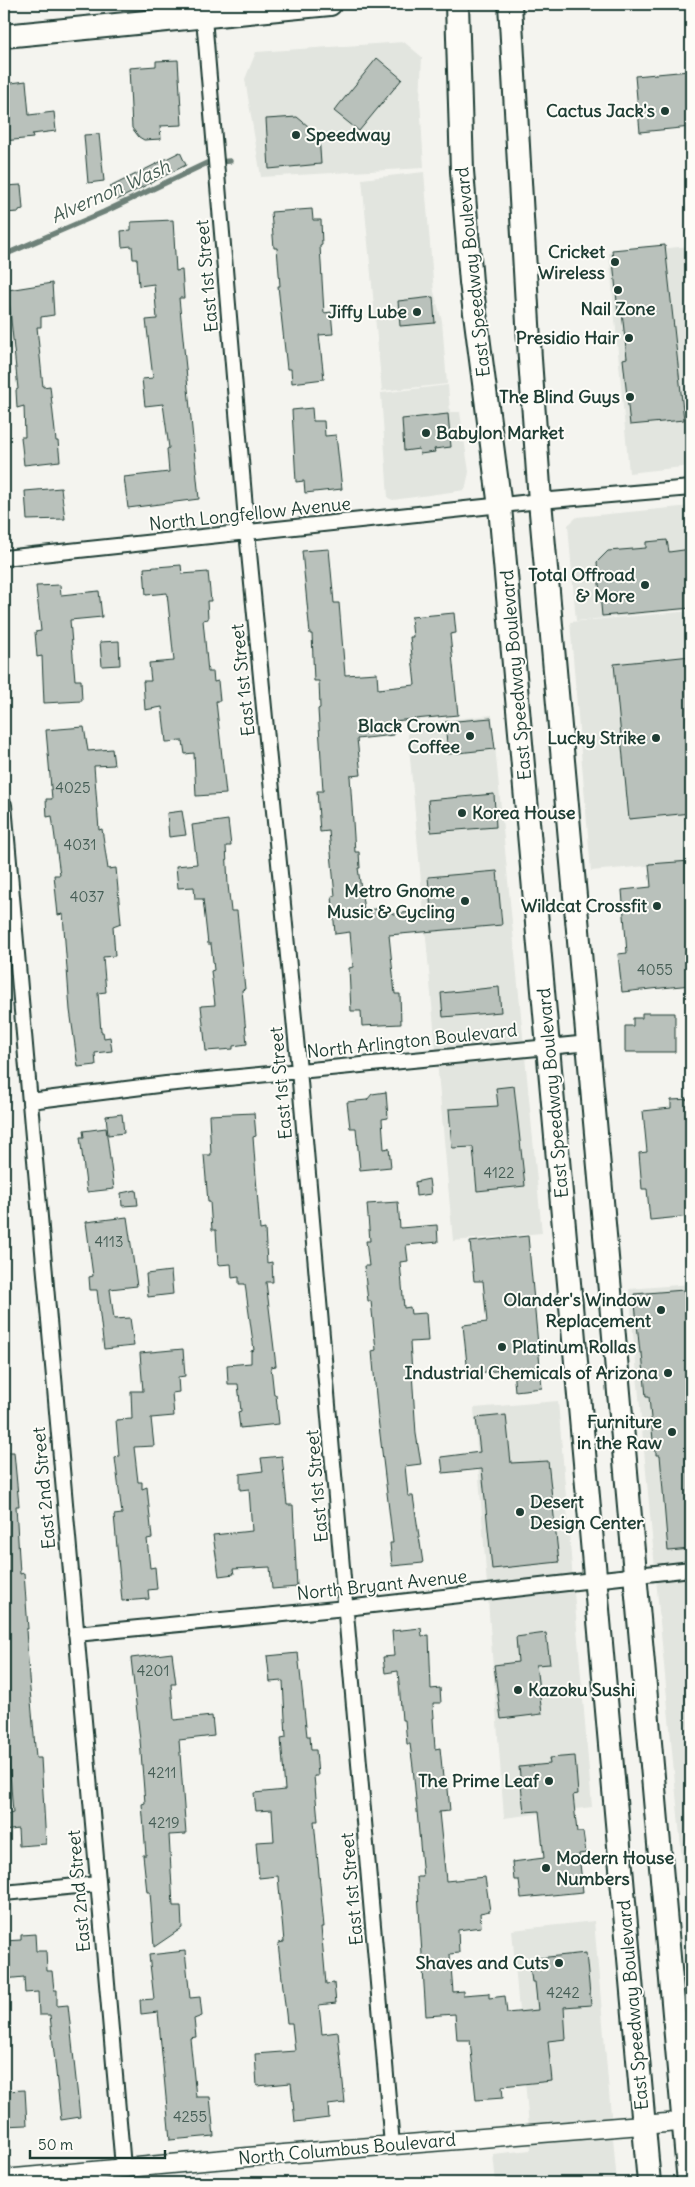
<svg xmlns="http://www.w3.org/2000/svg" width="695" height="2187" font-family="Delius,sans-serif">
<style>
.built{fill:#e2e5df}
.lines{fill:none;stroke-linecap:round;stroke-linejoin:round}
.stream{stroke:#6e8179;stroke-width:5.5}
.building{fill:#b9c1bb;stroke:#1f3d34}
.minor-casing{stroke:#1f3d34;stroke-width:18}
.tertiary-casing{stroke:#1f3d34;stroke-width:21}
.primary-casing{stroke:#1f3d34;stroke-width:26}
.minor{stroke:#fdfcf7;stroke-width:14}
.tertiary{stroke:#fdfcf7;stroke-width:18}
.primary{stroke:#fdfcf7;stroke-width:22}
.poi-dot{fill:#1f3d34;stroke:#fdfcf7;stroke-width:2}
.labels{text-anchor:middle;stroke-width:4;stroke-linejoin:round;paint-order:stroke}
.number-label{font-size:15px;fill:#465e56}
.poi-label{font-size:18px;font-weight:bold;fill:#1f3d34;stroke:#fdfcf7;text-anchor:end}
.street-label{font-size:18px;fill:#1f3d34;stroke:#fdfcf7}
.water-label{font-size:19px;font-style:italic;fill:#475f56;stroke:#fdfcf7}
</style>
<rect width="100%" height="100%" fill="#f4f4ef"/>
<filter id="ink" filterUnits="userSpaceOnUse"><feTurbulence type="fractalNoise" baseFrequency=".02" numOctaves="2"/><feDisplacementMap in="SourceGraphic" scale="10" xChannelSelector="R" yChannelSelector="G"/><feConvolveMatrix kernelMatrix="1 2 1 2 8 2 1 2 1" color-interpolation-filters="sRGB"/></filter>
<g filter="url(#ink)">
<!-- built -->
<path class="built" d="M404 42 422 57 420 100 424 168 261 177 245 79 256 52Z
M424 172 434 292 442 321 447 384 382 391 362 179Z
M691 246V466L629 473 609 253Z
M448 385 450 412H460L469 472 465 490 393 500 388 498 381 393Z
M691 506V609L576 621 568 525 577 517Z
M691 611V862L591 871 570 622Z
M492 715 542 1233 453 1241 407 724Z
M691 1284V1955L629 1289Z
M558 1401 592 1807 504 1818 474 1408Z
M594 1921 617 2183H496L493 2154 531 2150 512 1930Z"/>
<g class="lines">
<!-- stream -->
<path class="stream" d="M4 255 104 212 207 163 230 161"/>
</g>
<!-- building -->
<path class="building" d="M377 58 402 79 359 131 334 111Z
M178 60 182 125 160 126 161 139 144 140 139 137 132 128 129 68 156 66V61Z
M689 71 691 127 640 132 635 76Z
M26 81 29 115 54 112 56 131 32 134 33 138 4 141V84Z
M297 117 319 135 321 164 269 169 266 119Z
M99 134 104 181 88 183 84 135Z
M180 152 186 165 117 200 110 187Z
M21 185 23 209 19 210V212L4 213V186Z
M312 209 313 220H321L322 245 320 246 324 313 331 312 333 334 319 335 324 379 292 383 291 369H287L278 286H280L277 248H274L271 212Z
M173 220 176 271 182 270 184 298H179L199 499 128 508 124 477 169 472 167 449 169 448 163 404 145 406 142 379 153 378 146 320 157 319 154 284 139 286 137 259H133L132 246 122 247 121 231 131 230V222Z
M665 245 684 420 630 425 623 359 627 358 622 312H618L612 250Z
M52 283 54 315 41 317V327H37L43 387 50 386 56 441H58L60 461 24 465 21 437H25L24 406 17 408 16 390 18 389 8 290Z
M433 297 435 323 400 326 398 301Z
M312 408 313 421H324L325 436 336 435 342 489 305 493 304 481 296 482 292 410Z
M448 414 451 447 434 449 435 452 420 454 419 449 404 451 402 419Z
M61 488 65 519 27 520 25 491Z
M667 540 669 552 691 549V608L602 616 597 562 608 551 646 548V542Z
M329 549 334 603H339L345 675 377 673 378 689 415 685 410 637H413L411 617 454 613 456 633 450 634 458 715 393 721 394 735 357 739 361 775 350 776 355 852H359L360 868H358L364 910 387 908 393 914 431 910 428 877 497 871 502 925 389 935 395 994H400L401 1024 362 1026 361 1011H351L349 968 353 967 350 932 335 934 332 896H335L329 831 320 832 317 791H323L318 709 320 708 319 681H314L312 634H310L302 551Z
M181 565 182 574 208 572 211 601H207L208 619 203 620 208 672H213L214 682 218 681 220 701H216L226 794 196 796 194 753 185 754 183 741 166 742 162 707 145 710 143 681H151L149 663 174 661 167 593 146 595 144 568Z
M60 585 61 595 99 591 102 617 70 620 75 680H81L82 701 44 703 42 656 37 657 35 632 41 631 36 586Z
M119 641 120 665 102 666 100 642Z
M691 656V813L629 819 614 664Z
M491 718 495 749 448 754 445 722Z
M84 727 88 751 112 749 114 765 94 766 99 830 102 829 108 869 116 868 121 923 113 926 115 956 103 957 106 992 98 993 101 1032H103L104 1038 110 1037 112 1051 95 1053 96 1065 78 1067 70 1010 63 914 58 915 54 875H60L52 816 47 817 46 799H52L46 730Z
M494 794 496 827 431 832 428 800Z
M182 811 186 835 169 837 167 813Z
M228 820 231 846H226L228 885 231 911H237L245 989 242 990 247 1044 233 1046V1049L206 1051 201 1006 215 1005 211 971 214 970 211 944H208L203 899H195L194 887 178 888 176 866 197 864 192 825Z
M691 861V985L622 992 618 954 627 953 622 890 651 887 649 864Z
M499 987 501 1012 443 1017 441 993Z
M642 1013H675V1052H625V1026H633V1018H642Z
M514 1086 525 1186 477 1191 473 1147 452 1148 449 1109 498 1106 496 1088Z
M386 1092 388 1118 382 1119 384 1149 389 1148 391 1167 360 1170 356 1128H350L347 1102 367 1100 372 1094Z
M691 1099V1216L650 1220 647 1189H642L639 1153 647 1152 643 1111 671 1108V1100Z
M254 1113 256 1136 253 1137 260 1230 265 1229 267 1263 272 1262 273 1282H266L276 1366 271 1367 274 1395H276L279 1424 240 1428 238 1412 241 1411 238 1384H228L227 1365 251 1363V1351L254 1350 245 1284H239V1277L232 1278 231 1264 218 1265 216 1230H212L210 1202H208L204 1155H211L209 1115Z
M122 1114 124 1133 108 1135 106 1116Z
M106 1128 114 1189 87 1192 80 1137H84L83 1131Z
M429 1179 431 1194 416 1196 415 1182Z
M136 1190 138 1205 122 1206 121 1193Z
M398 1202 400 1228 437 1225 438 1242 406 1245 408 1261 400 1262 404 1308 410 1307 411 1314 426 1313 428 1341 410 1342 416 1434 421 1464 405 1466 408 1496H413L423 1563 392 1566 390 1543H393L378 1418 372 1351 376 1350 371 1301H368L364 1266H369L366 1241H370L367 1204Z
M127 1217 137 1286 110 1289 114 1319 130 1318 134 1346 104 1349 97 1290H90L89 1277 93 1276 86 1222Z
M528 1236 542 1388 515 1391 513 1369 468 1374 463 1325 487 1322 483 1281H474L470 1242Z
M171 1271 173 1294 148 1297 146 1274Z
M684 1290 687 1326H691V1549L668 1551 660 1455H656V1451H654L649 1397H646L642 1353H640L634 1294Z
M183 1349 185 1376 178 1377 179 1392 172 1393 174 1416 151 1418 154 1446 134 1447 138 1482H142V1489L147 1487 152 1538 147 1539 150 1568 155 1567 157 1589 148 1590 149 1599 122 1601 114 1515 122 1514 115 1458 119 1457 116 1420 132 1419 131 1391H143L140 1353Z
M506 1415 511 1463 548 1461 559 1562 492 1569 482 1469 443 1473 441 1457 480 1452 476 1418Z
M4 1452H14L19 1506H16L20 1574 24 1573 28 1629H26L29 1678 36 1758H41L46 1844 19 1846 18 1829 4 1831V1815L13 1813 8 1746H4V1719H10L7 1680H4Z
M282 1456 287 1505H293L297 1587 272 1589 270 1567 233 1569 234 1574 219 1576 213 1535 252 1531 249 1489 240 1490V1474L263 1471 261 1458Z
M421 1628 422 1636 429 1635 431 1689 440 1688 441 1703H433L434 1718H433L435 1749 440 1748 443 1778H447L450 1811 439 1812 446 1881 485 1877 490 1911 480 1913 481 1927 458 1930 459 1953 450 1954 453 1992 463 1991V1995L489 1993V1998L505 1996 507 2013 538 2010 535 1982H532L529 1959 586 1953 591 2005 564 2007 566 2039 548 2041 552 2081 502 2086 503 2098 476 2100 470 2040H457L455 2014 426 2016 417 1877H423L413 1767 410 1744H407L405 1720H402L398 1671 385 1673 383 1657 394 1656 392 1631Z
M546 1633 550 1664 536 1665 542 1714 501 1719 494 1665 518 1662 516 1637Z
M172 1653 176 1684H171L174 1720 212 1716 214 1736 179 1740 186 1834 169 1835 173 1906H181L182 1928 154 1947 150 1892H147L143 1855H146L142 1804 145 1803 140 1740 131 1658Z
M298 1653 307 1736H310L311 1750H316L318 1776H314L318 1821H314L324 1927H321L326 1984 334 1983 336 2003 319 2005 322 2034 338 2032 345 2103 328 2105 329 2118 295 2122 291 2083 257 2086 255 2054 295 2051 292 2023H287L278 1943 284 1942 278 1876 259 1878 256 1842 274 1841 272 1810 256 1811 254 1793 285 1790 281 1738 286 1737 283 1681 270 1682 267 1656Z
M575 1756 578 1794 573 1795 577 1832H583L586 1853 579 1854 583 1892 521 1898 519 1880H514L512 1862 544 1858 539 1811 524 1812 519 1767 550 1764 549 1758Z
M35 1934 36 1951H46L47 1971H52L54 1990H57V2006L68 2005 80 2117 61 2120 50 2015H39L38 1992 25 1993 24 1977 4 1979V1941L21 1940V1935Z
M185 1951 190 1998 200 1997 202 2016 194 2019 196 2037 190 2038 196 2097H210L214 2136 170 2140 158 2012 141 2014 140 2000 154 1999 149 1955Z
M25 2090 27 2125 4 2126V2091Z"/>
<g class="lines">
<!-- minor casing -->
<g class="minor-casing">
<path id="minor" d="M204 18 247 532 299 1070 392 2145
M4 558 540 501 691 488
M4 805 123 2167
M30 1101 166 1084 589 1043
M76 1634 346 1608 691 1569
M4 1893 98 1884"/>
</g>
<!-- tertiary casing -->
<g class="tertiary-casing">
<path id="tertiary" d="M4 2179 259 2156 691 2121"/>
</g>
<!-- primary casing -->
<g class="primary-casing">
<path id="primary" d="M457 4 462 171 471 282 500 507 649 2183
M510 4 530 359 540 501 689 2183
M4 36 330 4"/>
</g>
<!-- minor -->
<use href="#minor" class="minor"/>
<!-- tertiary -->
<use href="#tertiary" class="tertiary"/>
<!-- primary -->
<use href="#primary" class="primary"/>
</g>
</g>
<!-- markers -->
<g class="poi-dot">
<circle cx="665" cy="111" r="5"/>
<circle cx="296" cy="135" r="5"/>
<circle cx="615" cy="262" r="5"/>
<circle cx="618" cy="290" r="5"/>
<circle cx="417" cy="312" r="5"/>
<circle cx="629" cy="338" r="5"/>
<circle cx="630" cy="397" r="5"/>
<circle cx="426" cy="433" r="5"/>
<circle cx="645" cy="585" r="5"/>
<circle cx="470" cy="736" r="5"/>
<circle cx="656" cy="738" r="5"/>
<circle cx="462" cy="813" r="5"/>
<circle cx="465" cy="901" r="5"/>
<circle cx="657" cy="906" r="5"/>
<circle cx="661" cy="1310" r="5"/>
<circle cx="502" cy="1347" r="5"/>
<circle cx="668" cy="1373" r="5"/>
<circle cx="672" cy="1432" r="5"/>
<circle cx="520" cy="1512" r="5"/>
<circle cx="518" cy="1690" r="5"/>
<circle cx="549" cy="1781" r="5"/>
<circle cx="546" cy="1868" r="5"/>
<circle cx="559" cy="1963" r="5"/>
</g>
<g class="labels">
<!-- number labels -->
<g class="number-label">
<text x="73" y="793">4025</text>
<text x="80" y="850">4031</text>
<text x="87" y="902">4037</text>
<text x="655" y="975">4055</text>
<text x="499" y="1178">4122</text>
<text x="109" y="1247">4113</text>
<text x="153" y="1676">4201</text>
<text x="162" y="1778">4211</text>
<text x="164" y="1828">4219</text>
<text x="563" y="1998">4242</text>
<text x="190" y="2122">4255</text>
</g>
<!-- poi labels -->
<g class="poi-label">
<text x="655" y="117">Cactus Jack's</text>
<text x="306" y="141" text-anchor="start">Speedway</text>
<text x="605" y="258">Cricket<tspan x="605" dy="21">Wireless</tspan></text>
<text x="618" y="315" text-anchor="middle">Nail Zone</text>
<text x="407" y="318">Jiffy Lube</text>
<text x="619" y="344">Presidio Hair</text>
<text x="620" y="403">The Blind Guys</text>
<text x="436" y="439" text-anchor="start">Babylon Market</text>
<text x="635" y="581">Total Offroad<tspan x="635" dy="21">&amp; More</tspan></text>
<text x="460" y="732">Black Crown<tspan x="460" dy="21">Coffee</tspan></text>
<text x="646" y="744">Lucky Strike</text>
<text x="472" y="819" text-anchor="start">Korea House</text>
<text x="455" y="897">Metro Gnome<tspan x="455" dy="21">Music &amp; Cycling</tspan></text>
<text x="647" y="912">Wildcat Crossfit</text>
<text x="651" y="1306">Olander's Window<tspan x="651" dy="21">Replacement</tspan></text>
<text x="512" y="1353" text-anchor="start">Platinum Rollas</text>
<text x="658" y="1379">Industrial Chemicals of Arizona</text>
<text x="662" y="1428">Furniture<tspan x="662" dy="21">in the Raw</tspan></text>
<text x="530" y="1508" text-anchor="start">Desert<tspan x="530" dy="21">Design Center</tspan></text>
<text x="528" y="1696" text-anchor="start">Kazoku Sushi</text>
<text x="539" y="1787">The Prime Leaf</text>
<text x="556" y="1864" text-anchor="start">Modern House<tspan x="556" dy="21">Numbers</tspan></text>
<text x="549" y="1969">Shaves and Cuts</text>
</g>
<!-- street labels -->
<g class="street-label">
<text transform="translate(473 272) rotate(-96)" y="6">East Speedway Boulevard</text>
<text transform="translate(207 276) rotate(-95)" y="6">East 1st Street</text>
<text transform="translate(250 514) rotate(-6)" y="6">North Longfellow Avenue</text>
<text transform="translate(516 675) rotate(-95)" y="6">East Speedway Boulevard</text>
<text transform="translate(243 680) rotate(-96)" y="6">East 1st Street</text>
<text transform="translate(412 1041) rotate(-6)" y="6">North Arlington Boulevard</text>
<text transform="translate(281 1083) rotate(-95)" y="6">East 1st Street</text>
<text transform="translate(553 1093) rotate(-95)" y="6">East Speedway Boulevard</text>
<text transform="translate(317 1486) rotate(-95)" y="6">East 1st Street</text>
<text transform="translate(44 1488) rotate(-95)" y="6">East 2nd Street</text>
<text transform="translate(382 1585) rotate(-6)" y="6">North Bryant Avenue</text>
<text transform="translate(352 1889) rotate(-95)" y="6">East 1st Street</text>
<text transform="translate(79 1891) rotate(-95)" y="6">East 2nd Street</text>
<text transform="translate(633 2005) rotate(-95)" y="6">East Speedway Boulevard</text>
<text transform="translate(347 2149) rotate(-5)" y="6">North Columbus Boulevard</text>
</g>
<!-- water labels -->
<g class="water-label">
<text transform="translate(110 191) rotate(-24)" y="7">Alvernon Wash</text>
</g>
</g>
<!-- margin -->
<rect width="695" height="2187" fill="none" stroke="#fdfcf7" stroke-width="20"/>
<rect x="10" y="10" width="675" height="2167" fill="none" stroke="#1f3d34" stroke-width="2" filter="url(#ink)"/>
<!-- scale -->
<path d="M30 2150v8h135v-8" fill="none" stroke="#1f3d34" stroke-width="2.5"/>
<text x="38" y="2150" font-size="15" fill="#1f3d34" stroke="#fdfcf7" stroke-width="4" paint-order="stroke">50 m</text>
</svg>
